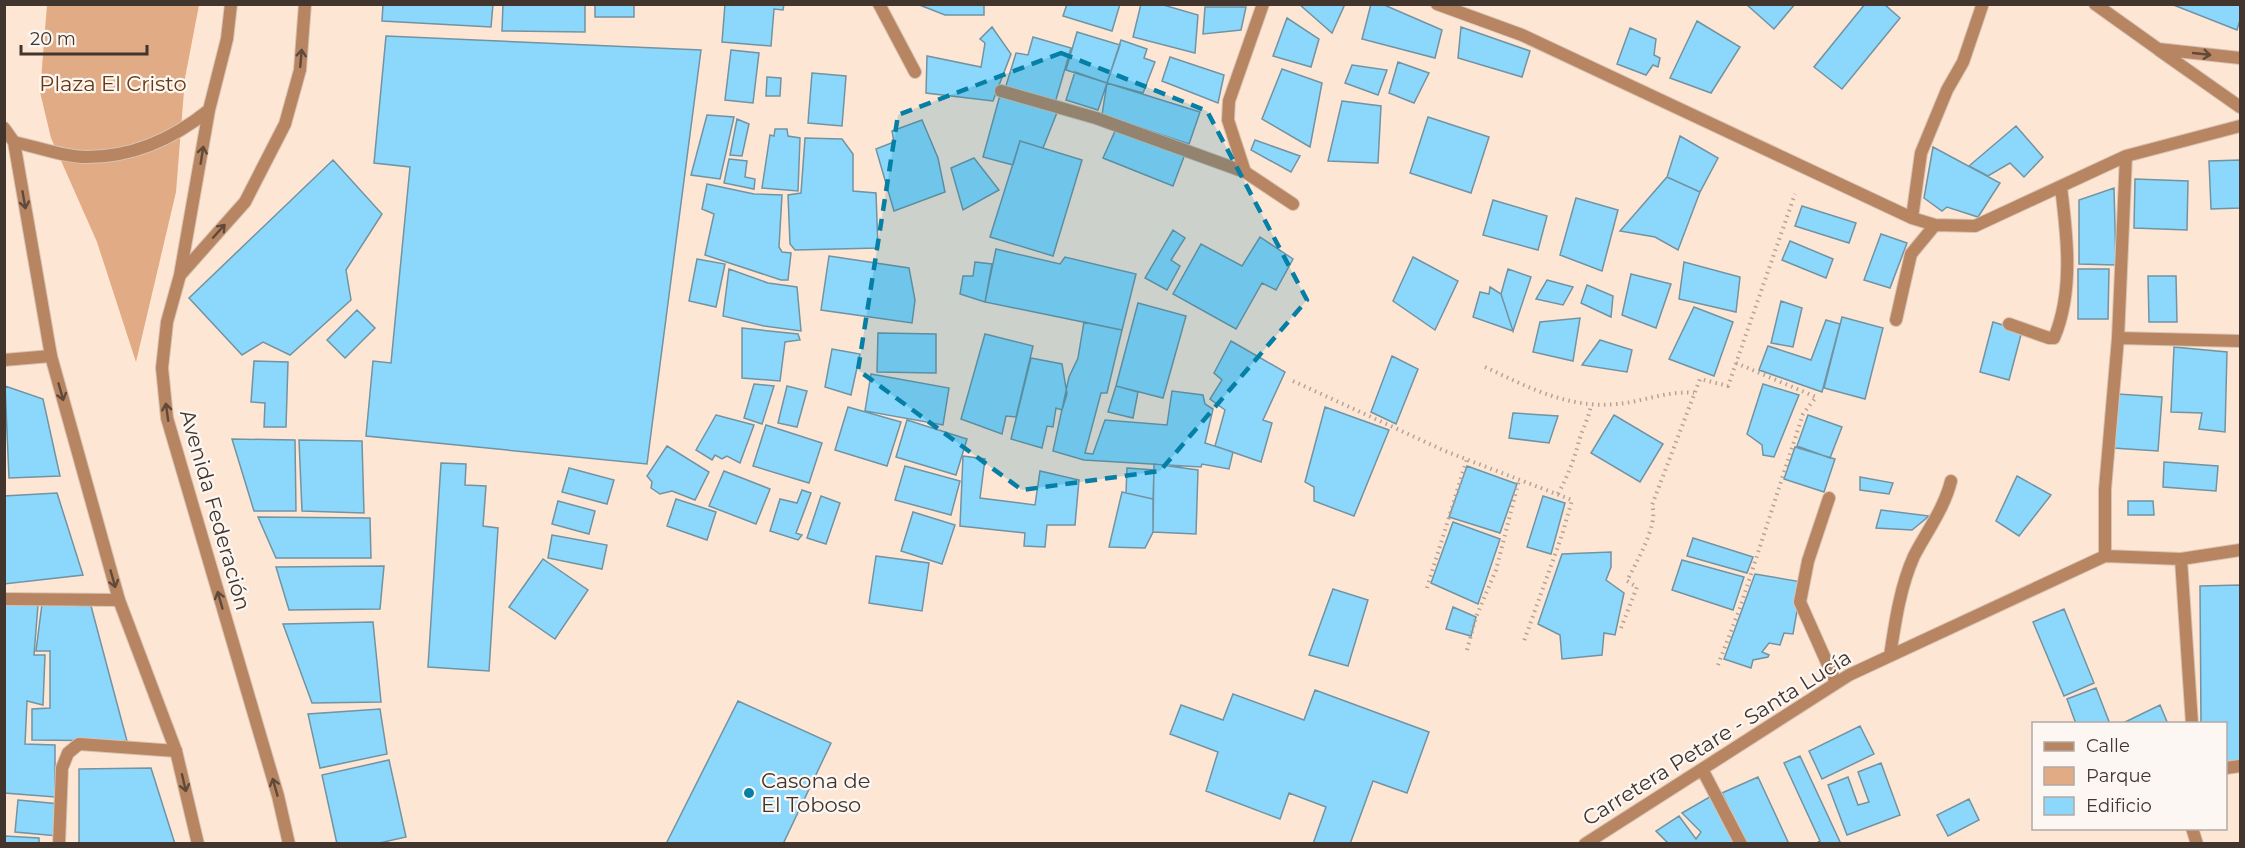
<svg xmlns="http://www.w3.org/2000/svg" width="2245" height="848" font-family="Montserrat,sans-serif">
<style>
.green{fill:#e0ab85}
.building{fill:#8bd8fc;stroke:#7293a2;stroke-width:1.5}
.lines{fill:none;stroke-linecap:round;stroke-linejoin:round}
.minor-casing{stroke:#d8c3b3;stroke-width:14}
.tertiary-casing{stroke:#d8c3b3;stroke-width:14}
.path{stroke:#b6a395;stroke-width:4;stroke-dasharray:1.5 4.5;stroke-linecap:butt}
.minor{stroke:#b78562;stroke-width:12}
.tertiary{stroke:#b78562;stroke-width:12}
.oneway{stroke:#5e493a}
.marked{fill:#057fa5;fill-opacity:0.2;stroke:#057fa5;stroke-width:4.5;stroke-dasharray:12 8;stroke-linejoin:round}
.poi-dot{fill:#057fa5;stroke:#fdf7f3;stroke-width:2}
.labels{text-anchor:middle;stroke-width:4.5;stroke-linejoin:round;paint-order:stroke}
.park-label{font-size:21px;fill:#69390f;stroke:#fdf7f3}
.street-label{font-size:21px;fill:#41352d;stroke:#fdf7f3}
.poi-label{font-size:21px;fill:#41352d;stroke:#fdf7f3;text-anchor:start}
</style>
<rect width="100%" height="100%" fill="#fee6d5"/>
<!-- green -->
<path class="green" d="M47 5H199L185 78 176 192 136 362 97 242 51 138 40 92Z"/>
<!-- building -->
<path class="building" d="M383 4H493L491 27 382 21Z
M503 4H585V32L502 31Z
M595 4H634V17H595Z
M725 4H784L783 10 774 9 771 46 722 42Z
M917 4H984V15H945Z
M1067 4H1120L1112 31 1063 16Z
M1141 4H1160L1198 15 1195 53 1133 37Z
M1299 4H1345L1332 33Z
M1371 4H1382L1442 30 1435 58 1362 39Z
M1746 4H1795L1774 29Z
M1865 4H1884L1900 18 1842 89 1814 67Z
M2171 4H2240V20L2237 30Z
M1205 7H1246L1241 30 1203 34Z
M1287 18 1319 39 1311 67 1273 56Z
M1697 21 1740 47 1711 93 1670 78Z
M992 27 1011 54 993 101 926 93 927 56 981 67 985 43 980 39Z
M1461 27 1530 51 1522 77 1458 58Z
M1630 28 1656 39 1654 55 1660 58 1658 67 1653 65 1646 75 1617 64Z
M1077 32 1120 45 1107 83 1066 70Z
M386 36 701 50 647 464 366 436 373 361 391 363 410 167 374 163Z
M1033 37 1071 48 1055 103 1005 89 1016 53 1028 55Z
M1121 40 1147 49 1144 58 1155 62 1143 93 1107 83Z
M731 50 759 53 753 103 725 100Z
M1170 57 1224 75 1218 103 1162 81Z
M1398 62 1429 73 1414 103 1389 93Z
M1352 65 1387 70 1378 95 1345 83Z
M1282 69 1322 83 1310 147 1262 119Z
M1075 72 1107 83 1098 110 1066 100Z
M812 73 846 76 842 126 808 123Z
M767 77 781 78 780 96H766Z
M1107 83 1200 112 1189 144 1102 115Z
M1000 95 1058 110 1043 148 1020 141 1013 165 983 157Z
M1342 101 1381 106 1378 163 1328 161Z
M707 115 734 117 720 179 691 175Z
M1428 117 1489 137 1471 193 1410 173Z
M737 119 749 124 742 156 730 155Z
M922 120 938 158 945 192 894 211 876 149 894 142 892 131Z
M2016 126 2043 157 2024 177 2010 163 1988 176 1969 166Z
M775 129H787L788 136 800 138 798 191 762 188 770 135 774 136Z
M1116 129 1185 154 1173 186 1103 158Z
M1680 136 1718 158 1700 192 1667 177Z
M805 138 842 139 853 154V191L876 193 878 248 795 250 790 244 788 195 801 193Z
M1255 140 1300 156 1291 172 1251 150Z
M1020 141 1082 160 1053 256 990 237Z
M1933 147 2000 183 1978 217 1947 207 1942 211 1924 198Z
M974 158 999 190 963 210 951 168Z
M729 159 747 161 745 177 755 179 754 189 724 183Z
M333 160 382 214 346 270 351 300 290 355 263 342 242 355 189 298Z
M2240 160V208L2211 209 2209 161Z
M1667 177 1700 192 1678 250 1655 237 1620 231Z
M2135 179 2188 181 2187 230 2134 228Z
M707 184 754 194 782 195 779 247 782 252 791 253 788 280H781L705 255 714 214 702 209Z
M2114 188 2116 265 2079 264V200Z
M1576 198 1618 210 1602 271 1560 255Z
M1493 200 1547 216 1538 250 1483 235Z
M1802 206 1856 223 1849 243 1795 226Z
M1173 230 1185 238 1171 260 1180 266 1167 290 1145 278Z
M1881 234 1907 243 1890 288 1864 280Z
M1260 237 1293 259 1276 290 1262 283 1236 329 1173 294 1201 244 1242 266Z
M1790 241 1833 259 1826 278 1782 260Z
M996 249 1060 264 1065 257 1136 274 1122 330 985 302Z
M829 256 909 268 915 300 912 323 821 310Z
M1413 257 1458 281 1435 330 1393 301Z
M697 259 725 264 716 307 689 301Z
M975 262 992 264 985 302 960 294 963 276H973Z
M1684 262 1740 277 1736 312 1679 299Z
M729 269 768 283 797 287 801 331 764 326 723 316Z
M1508 269 1531 277 1513 331 1501 294Z
M2078 269H2109L2108 319H2078Z
M1631 274 1671 284 1656 328 1622 315Z
M2148 276H2176L2177 322H2149Z
M1547 280 1573 287 1563 305 1536 299Z
M1587 285 1613 296 1611 317 1581 303Z
M1490 287 1501 294 1513 331 1473 317 1480 292 1489 294Z
M1781 301 1802 308 1793 347 1771 343Z
M1138 303 1186 316 1163 398 1116 386Z
M1694 307 1733 322 1714 376 1669 359Z
M357 310 375 328 345 358 327 340Z
M1842 317 1883 328 1865 399 1824 388Z
M1580 318 1573 361 1533 352 1540 322Z
M1826 320 1840 324 1822 392 1759 370 1768 346 1811 360Z
M1084 322 1122 330 1107 393H1101L1085 453 1093 454 1105 420 1167 425 1172 391 1203 395 1205 404 1213 409 1205 443 1233 452 1229 469 1202 464 1201 467 1084 460 1053 451 1069 377 1078 358Z
M1993 322 2022 331 2009 380 1980 372Z
M742 328 798 334 800 340 785 342 780 381 742 378Z
M878 333 936 334V373L877 372Z
M985 334 1033 346 1016 417 1006 416 1002 434 961 419Z
M1600 340 1632 350 1627 372 1582 365Z
M1231 341 1285 372 1263 420 1272 423 1261 462 1215 446 1225 410 1210 399 1222 380 1214 373Z
M2174 347 2227 352 2225 432 2199 429 2202 413 2171 412Z
M832 349 860 354 851 395 825 387Z
M1392 356 1418 369 1396 424 1371 412Z
M1031 358 1062 364 1067 394 1062 410 1056 408 1053 427 1047 426 1042 448 1011 439Z
M254 361 288 362 286 427H264L265 403 251 402Z
M871 374 949 388 943 425 865 411Z
M754 384 774 386 762 424 744 418Z
M1763 384 1799 395 1774 457 1763 455 1762 445 1747 434Z
M5 386 43 399 60 476 9 478Z
M787 386 807 391 797 427 778 423Z
M1116 386 1138 392 1133 418 1108 412Z
M2118 394 2162 397 2158 451 2113 448Z
M848 407 901 422 887 466 835 450Z
M1325 407 1389 430 1354 516 1314 501V487L1305 482Z
M1513 413 1558 416 1549 443 1509 438Z
M716 415 754 425 740 463 727 456 722 459 715 455 712 460 696 450Z
M1614 415 1663 444 1640 482 1591 453Z
M1808 415 1842 427 1830 458 1797 446Z
M907 420 967 439 956 475 896 457Z
M766 425 822 443 809 483 753 466Z
M232 439 295 440 296 511H254Z
M299 440 362 441 364 513 302 511Z
M667 446 709 472 695 500 672 491 660 494 651 488 652 482 647 476Z
M1795 447 1835 459 1824 492 1784 479Z
M963 456 985 459 980 498 1035 505 1040 471 1079 480 1075 525H1047L1045 547 1024 546 1025 533 960 526Z
M2164 462 2218 466 2216 491 2163 487Z
M441 463 466 464 465 485 486 486 483 526 498 528 489 671 428 667Z
M1154 464 1198 470 1196 534 1153 532Z
M905 466 960 481 951 515 895 500Z
M1467 466 1517 484 1500 533 1449 517Z
M569 468 614 480 607 504 562 492Z
M1127 468 1154 470 1153 499 1126 493Z
M724 471 770 489 756 524 709 506Z
M2017 476 2051 495 2019 536 1996 521Z
M1860 477 1893 483 1889 494 1860 490Z
M802 490 811 493 796 533 802 535 798 540 770 531 780 499 797 503Z
M1122 492 1153 499V532L1145 548 1109 547Z
M57 493 83 575 4 584V496Z
M821 496 840 503 826 544 807 538Z
M1543 496 1565 503 1551 554 1527 547Z
M676 499 716 512 707 540 667 526Z
M558 501 595 511 589 534 552 524Z
M2128 501H2153L2154 515H2128Z
M1881 510 1929 516 1912 530 1876 528Z
M913 512 955 525 942 564 901 551Z
M258 517 370 518 371 558H276Z
M1453 522 1500 539 1478 604 1431 583Z
M552 535 607 545 602 569 548 558Z
M1693 538 1753 557 1747 573 1687 556Z
M1611 552V567L1606 580 1624 593 1615 635 1604 633 1602 655 1562 659 1560 635 1538 624 1562 554Z
M876 556 929 563 922 611 869 603Z
M543 559 588 590 555 639 509 607Z
M1682 560 1744 577 1733 610 1672 590Z
M384 566 380 609 289 610 276 567Z
M1755 574 1802 582 1793 634 1784 633 1780 645 1769 643 1762 652 1769 655 1768 657 1753 660 1751 668 1724 659Z
M2240 585V763H2226V724H2201L2200 586Z
M1333 589 1368 600 1348 666 1309 655Z
M4 604 38 605 34 655H45L43 705 27 701 25 744 55 745V797L4 793Z
M42 604 91 606 127 741 32 740V709L50 708V651H36Z
M1453 607 1476 617 1471 636 1446 629Z
M2064 609 2094 683 2064 696 2033 622Z
M373 622 381 702 312 703 283 624Z
M2096 688 2110 724H2076L2067 699Z
M1315 690 1429 732 1407 793 1373 781 1350 844H1313L1326 807 1289 793 1280 819 1206 791 1218 752 1170 734 1181 705 1223 720 1233 694 1304 720Z
M738 701 831 743 783 844H666Z
M2160 705 2168 724H2121Z
M380 709 387 754 320 768 308 714Z
M1860 726 1874 754 1822 779 1809 751Z
M1800 756 1841 844H1815L1820 841 1784 763Z
M389 760 406 837 375 844H337L322 775Z
M1881 763 1900 815 1847 835 1828 785 1848 777 1858 805 1869 802 1858 772Z
M151 768 175 844H79V769Z
M1758 777 1789 844H1745L1722 793Z
M1713 795 1734 844H1669L1656 831 1679 816 1696 839 1701 832 1682 813Z
M1969 799 1979 820 1948 836 1937 815Z
M18 800 60 804 58 836 15 832Z
M4 836 39 838V844H4Z"/>
<g class="lines">
<!-- minor casing -->
<g class="minor-casing">
<path id="minor" d="M879 4 915 72
M1263 4 1229 101 1228 120 1245 172 1293 204
M1437 4 1522 35 1912 218 1935 225 1975 226 2126 156 2240 126
M2095 4 2158 49 2240 58
M2159 50 2240 107
M1001 91 1096 118 1245 172
M1912 218 1921 153 1947 90 1963 62 1982 6
M1896 320 1911 254 1935 225
M2009 324 2049 338H2054C2074 291 2067 235 2061 187
M2118 338 2240 341
M4 360 51 356
M1829 498 1808 561 1800 602 1836 683
M2105 556V489L2118 338 2126 156
M2181 559 2192 724
M4 599 119 600
M1890 656C1895 623 1900 587 1914 556 1927 531 1944 509 1951 481
M2226 768 2240 766
M1702 769 1741 844
M2192 828 2197 844
M59 844 62 768 68 753 79 744 176 751
M1585 844 1849 675 2105 556 2181 559 2240 550"/>
</g>
<!-- tertiary casing -->
<g class="tertiary-casing">
<path id="tertiary" d="M231 4 227 39 209 110 180 275 167 322 162 368 167 418 278 796 289 844
M4 128 14 142 51 356 119 600 176 751 198 844
M14 142C37 147 64 157 87 157 134 157 173 139 209 110
M181 274 245 202 285 124 300 70 305 4"/>
</g>
<!-- path -->
<path class="path" d="M1485 367C1528 387 1568 409 1617 404 1642 402 1669 390 1694 393
M1293 381 1445 451 1572 500 1562 535 1524 641
M1558 494C1568 475 1572 465 1578 445 1581 431 1589 419 1591 404
M1427 588 1467 459
M1621 628 1637 587 1627 581C1636 562 1659 525 1652 505L1700 379 1728 386 1795 194
M1467 650 1476 617 1496 570 1519 480
M1718 665 1740 608 1803 414 1816 397 1736 363"/>
<!-- minor -->
<use href="#minor" class="minor"/>
<!-- tertiary -->
<use href="#tertiary" class="tertiary"/>
</g>
<!-- one-way arrows -->
<defs><path id="oneway-shaft" d="M-6 0H5M1.5-3L5.5 0L1.5 3" fill="none" stroke-width="1.6" stroke-linecap="round" stroke-linejoin="round" transform="scale(1.5)"/></defs>
<g class="oneway">
<use href="#oneway-shaft" transform="translate(2202 54) rotate(6)"/>
<use href="#oneway-shaft" transform="translate(301 58) rotate(-85)"/>
<use href="#oneway-shaft" transform="translate(202 155) rotate(-81)"/>
<use href="#oneway-shaft" transform="translate(24 200) rotate(80)"/>
<use href="#oneway-shaft" transform="translate(219 231) rotate(-48)"/>
<use href="#oneway-shaft" transform="translate(61 392) rotate(74)"/>
<use href="#oneway-shaft" transform="translate(167 412) rotate(-98)"/>
<use href="#oneway-shaft" transform="translate(113 579) rotate(74)"/>
<use href="#oneway-shaft" transform="translate(220 600) rotate(-106)"/>
<use href="#oneway-shaft" transform="translate(184 783) rotate(77)"/>
<use href="#oneway-shaft" transform="translate(275 787) rotate(-106)"/>
</g>
<!-- marked area -->
<path class="marked" d="M1061 53 1207 111 1307 300 1160 471 1022 490 858 370 898 115Z"/>
<!-- markers -->
<circle class="poi-dot" cx="749" cy="793" r="6"/>
<g class="labels">
<!-- park labels -->
<g class="park-label">
<text x="113" y="91">Plaza El Cristo</text>
</g>
<!-- street labels -->
<g class="street-label">
<text transform="translate(215 510) rotate(74)" y="7">Avenida Federación</text>
<text transform="translate(1717 738) rotate(-32)" y="7">Carretera Petare - Santa Lucía</text>
</g>
<!-- poi labels -->
<g class="poi-label">
<text x="761" y="788">Casona de<tspan x="761" dy="24">El Toboso</tspan></text>
</g>
</g>
<!-- border -->
<rect width="2245" height="848" fill="none" stroke="#41352d" stroke-width="12"/>
<!-- legend -->
<rect x="2032" y="722" width="195" height="108" fill="#fdf7f3" stroke="#b2a9a4" stroke-width="1.5"/>
<rect x="2044" y="742" width="30" height="9" fill="#b78562" stroke="#b2a9a4" stroke-width="1.5"/>
<text x="2086" y="752" font-size="18" fill="#41352d">Calle</text>
<rect x="2044" y="767" width="30" height="18" fill="#e0ab85" stroke="#b2a9a4" stroke-width="1.5"/>
<text x="2086" y="782" font-size="18" fill="#41352d">Parque</text>
<rect x="2044" y="797" width="30" height="18" fill="#8bd8fc" stroke="#b2a9a4" stroke-width="1.5"/>
<text x="2086" y="812" font-size="18" fill="#41352d">Edificio</text>
<!-- scale -->
<path d="M21 45v9h126v-9" fill="none" stroke="#41352d" stroke-width="3"/>
<text x="30" y="45" font-size="18" fill="#41352d" stroke="#fdf7f3" stroke-width="4.5" paint-order="stroke">20 m</text>
</svg>
